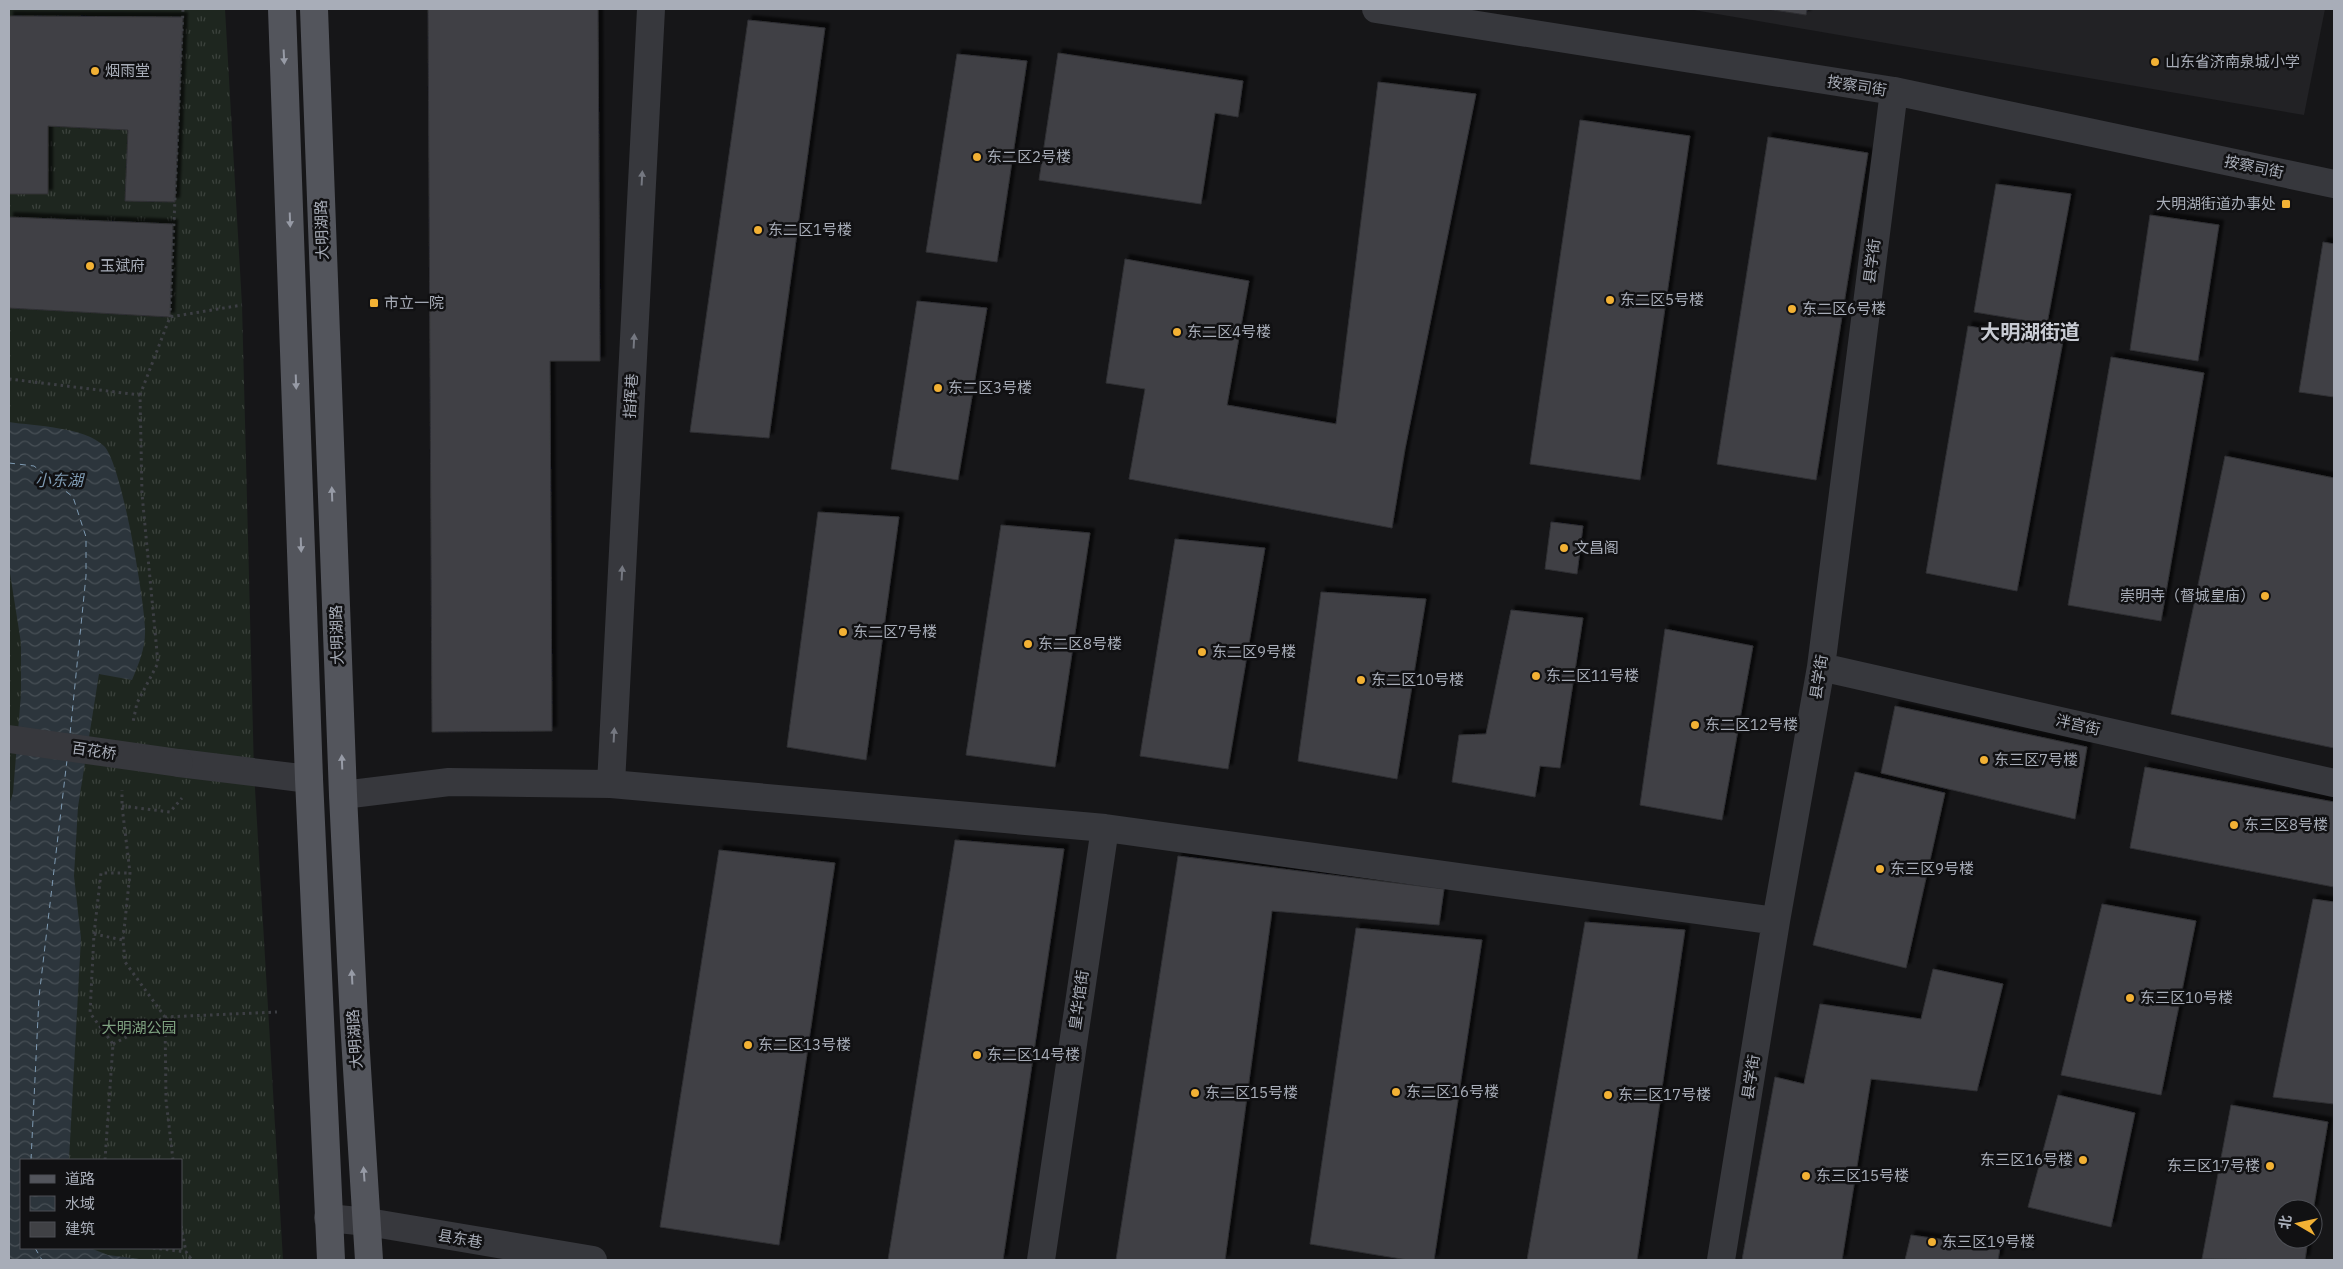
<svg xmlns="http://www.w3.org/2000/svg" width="2343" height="1269" font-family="'IBM Plex Sans','Noto Sans SC',sans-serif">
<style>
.built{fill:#222225}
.grass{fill:url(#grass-tufts);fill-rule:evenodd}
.water{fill:url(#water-waves)}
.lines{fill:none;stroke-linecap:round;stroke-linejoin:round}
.ferry{stroke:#7f9bb3;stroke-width:1;stroke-dasharray:6 5;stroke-linecap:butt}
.building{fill:#404145;stroke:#303034;filter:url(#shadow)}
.path{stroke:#3d3f44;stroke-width:3;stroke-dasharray:2.5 4;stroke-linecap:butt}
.minor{stroke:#37383d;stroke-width:28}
.major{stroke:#53555c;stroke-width:28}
.minor-bridge{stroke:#37383d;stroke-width:28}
.oneway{fill:#979ba6}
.oneway2{fill:#757881}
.poi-dot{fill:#f2b134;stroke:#111113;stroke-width:2}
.labels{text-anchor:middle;stroke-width:5;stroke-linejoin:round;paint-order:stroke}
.poi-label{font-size:15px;fill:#a8adb8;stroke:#111113;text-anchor:start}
.street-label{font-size:15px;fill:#a8adb8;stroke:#111113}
.park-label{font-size:15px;fill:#7fa381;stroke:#111113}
.water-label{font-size:16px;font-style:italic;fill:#7f9bb3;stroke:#111113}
.district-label{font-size:20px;font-weight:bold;fill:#c9ccd4;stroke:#111113}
</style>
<defs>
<pattern id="grass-tufts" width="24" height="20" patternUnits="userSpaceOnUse" patternTransform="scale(1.25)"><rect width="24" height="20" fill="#1e261f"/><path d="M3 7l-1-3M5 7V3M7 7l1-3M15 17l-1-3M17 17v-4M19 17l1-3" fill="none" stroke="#3c433d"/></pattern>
<pattern id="water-waves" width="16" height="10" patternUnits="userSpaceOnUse" patternTransform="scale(1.25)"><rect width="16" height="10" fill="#2c353c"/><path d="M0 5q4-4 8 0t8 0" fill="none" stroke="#485056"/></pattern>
<filter id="shadow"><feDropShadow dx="4.5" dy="-4.5" stdDeviation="1" flood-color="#0009"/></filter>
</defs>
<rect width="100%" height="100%" fill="#161618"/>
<!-- built -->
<path class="built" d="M1688 9H2325L2304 115Z"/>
<!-- grass -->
<path class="grass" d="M9 9H225L242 305 254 772 283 1260H9ZM21 1160H181V1248H21Z"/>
<!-- water -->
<path class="water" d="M9 422C35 426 85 427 104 446 122 464 144 599 145 628 146 647 139 663 132 680L99 674 78 807 74 876 81 938 69 1160H21V1248H90L108 1255 147 1260H9V805L13 793 21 694V643L9 567Z"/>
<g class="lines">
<!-- ferry -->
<path class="ferry" d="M9 463 34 466 73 497 86 537V576L70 734
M31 1160 39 997 67 760
M35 1248 42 1260"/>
</g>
<!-- building -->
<path class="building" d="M428 9H598L600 361H550L552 731 432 732Z
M1767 9H1807L1806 15Z
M9 16 183 17 175 202 125 201 128 130 48 126V194H9Z
M748 20 825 28 769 438 690 432Z
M1058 53 1243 81 1238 117 1215 113 1201 204 1039 180Z
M957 54 1027 61 997 262 926 252Z
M1378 82 1476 94 1405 449 1392 528 1129 479 1145 389 1106 383 1125 259 1249 281 1227 405 1336 424Z
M1580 120 1690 136 1640 480 1530 464Z
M1768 137 1868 153 1816 480 1717 464Z
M1996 184 2071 194 2047 324 1974 312Z
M2150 215 2219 225 2198 361 2130 350Z
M9 217 173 224 170 317 9 308Z
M2323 242 2334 244V397L2299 392Z
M917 301 987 308 958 480 891 469Z
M1968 326 2063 341 2017 591 1926 573Z
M2111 357 2204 373 2161 621 2068 605Z
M2225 456 2334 478V748L2171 714Z
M818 512 899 517 866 760 787 747Z
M1551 522 1583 526 1577 574 1545 569Z
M1001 525 1090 533 1055 767 966 755Z
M1175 539 1265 548 1228 769 1140 756Z
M1321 592 1426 599 1397 779 1298 761Z
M1511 610 1583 618 1560 768 1540 766 1535 797 1452 782 1459 735 1486 734Z
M1665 629 1753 646 1722 820 1640 805Z
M1895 706 2087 747 2075 819 1881 773Z
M2145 767 2334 802V887L2130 848Z
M1855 772 1945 793 1906 968 1813 945Z
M955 840 1064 849 1003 1260H888Z
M719 850 835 863 779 1245 660 1227Z
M1178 856 1444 889 1439 925 1272 911 1225 1260H1116Z
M2313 899 2334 902V1104L2273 1097Z
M2102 904 2196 921 2161 1095 2061 1075Z
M1585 922 1685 930 1637 1260H1527Z
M1356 928 1482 940 1434 1260H1408L1310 1244Z
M1933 969 2003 984 1977 1091 1871 1079 1842 1260H1742L1775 1077 1804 1084 1820 1004 1921 1019Z
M2058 1095 2135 1113 2111 1227 2028 1207Z
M2231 1105 2328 1122 2313 1211V1209H2283V1239H2308L2305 1260 2202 1259Z
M1911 1235 2000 1248 1998 1260H1905Z"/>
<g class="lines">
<!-- path -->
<path class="path" d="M170 317 183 9
M9 379 140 395 142 494 158 663 137 703 133 722
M140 395 170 317 242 305
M122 806 170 812 182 798
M94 934 123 940
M113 1044 165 1017 125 962 123 940 130 873 122 806V790
M105 1160 113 1044 90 1013 94 934 101 873H130
M173 1160 166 1100 165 1017 277 1012
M181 1226 186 1252
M153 1248 186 1252 192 1260"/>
<!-- minor -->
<path class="minor" d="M1376 9 1894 91 2334 184
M1821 667 2334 783
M179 763 309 779
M611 784 651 9
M343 795 449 782 611 784 1105 828 1776 921
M328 1218 368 1222 593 1260
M1041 1260 1105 828
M1721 1260 1776 921 1821 667 1894 91"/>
<!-- major -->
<path class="major" d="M282 9 309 779 331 1260
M314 9 343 795 354 1021 369 1260"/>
<!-- minor-bridge -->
<path class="minor-bridge" d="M9 739 179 763"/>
</g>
<!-- one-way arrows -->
<defs><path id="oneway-solid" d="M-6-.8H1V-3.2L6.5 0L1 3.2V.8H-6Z" transform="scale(1.25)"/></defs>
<g class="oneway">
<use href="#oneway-solid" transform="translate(284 57) rotate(87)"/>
<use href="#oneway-solid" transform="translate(290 220) rotate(88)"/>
<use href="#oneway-solid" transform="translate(296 382) rotate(88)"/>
<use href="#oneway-solid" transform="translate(332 494) rotate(-92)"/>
<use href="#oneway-solid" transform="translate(301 545) rotate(88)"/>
<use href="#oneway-solid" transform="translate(342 762) rotate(-92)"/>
<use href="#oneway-solid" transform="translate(352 977) rotate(-93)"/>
<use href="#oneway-solid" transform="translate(364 1174) rotate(-94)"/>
</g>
<g class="oneway2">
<use href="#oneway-solid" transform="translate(642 178) rotate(-87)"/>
<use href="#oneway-solid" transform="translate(634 341) rotate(-87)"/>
<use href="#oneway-solid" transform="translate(622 573) rotate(-87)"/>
<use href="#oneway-solid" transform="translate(614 735) rotate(-87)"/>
</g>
<!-- markers -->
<g class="poi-dot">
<circle cx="2155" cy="62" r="5"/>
<circle cx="95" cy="71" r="5"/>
<circle cx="977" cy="157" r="5"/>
<rect x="2281" y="199" width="10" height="10" rx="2.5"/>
<circle cx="758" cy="230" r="5"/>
<circle cx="90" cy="266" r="5"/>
<circle cx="1610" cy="300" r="5"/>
<rect x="369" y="298" width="10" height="10" rx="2.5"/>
<circle cx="1792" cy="309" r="5"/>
<circle cx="1177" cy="332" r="5"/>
<circle cx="938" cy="388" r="5"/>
<circle cx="1564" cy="548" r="5"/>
<circle cx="2265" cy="596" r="5"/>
<circle cx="843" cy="632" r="5"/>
<circle cx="1028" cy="644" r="5"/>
<circle cx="1202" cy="652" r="5"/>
<circle cx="1536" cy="676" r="5"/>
<circle cx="1361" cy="680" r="5"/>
<circle cx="1695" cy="725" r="5"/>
<circle cx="1984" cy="760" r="5"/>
<circle cx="2234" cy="825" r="5"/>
<circle cx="1880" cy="869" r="5"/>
<circle cx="2130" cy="998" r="5"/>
<circle cx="748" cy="1045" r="5"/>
<circle cx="977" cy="1055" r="5"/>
<circle cx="1396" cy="1092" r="5"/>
<circle cx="1195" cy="1093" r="5"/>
<circle cx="1608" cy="1095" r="5"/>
<circle cx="2083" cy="1160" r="5"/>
<circle cx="2270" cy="1166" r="5"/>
<circle cx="1806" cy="1176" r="5"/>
<circle cx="1932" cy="1242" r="5"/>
</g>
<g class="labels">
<!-- poi labels -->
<g class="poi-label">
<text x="2165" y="67">山东省济南泉城小学</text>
<text x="105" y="76">烟雨堂</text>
<text x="987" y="162">东二区2号楼</text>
<text x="2276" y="209" text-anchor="end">大明湖街道办事处</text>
<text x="768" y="235">东二区1号楼</text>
<text x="100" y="271">玉斌府</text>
<text x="1620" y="305">东二区5号楼</text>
<text x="384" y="308">市立一院</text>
<text x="1802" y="314">东二区6号楼</text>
<text x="1187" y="337">东二区4号楼</text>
<text x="948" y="393">东二区3号楼</text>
<text x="1574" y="553">文昌阁</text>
<text x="2255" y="601" text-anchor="end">崇明寺（督城皇庙）</text>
<text x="853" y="637">东二区7号楼</text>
<text x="1038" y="649">东二区8号楼</text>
<text x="1212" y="657">东二区9号楼</text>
<text x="1546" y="681">东二区11号楼</text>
<text x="1371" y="685">东二区10号楼</text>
<text x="1705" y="730">东二区12号楼</text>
<text x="1994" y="765">东三区7号楼</text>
<text x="2244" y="830">东三区8号楼</text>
<text x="1890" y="874">东三区9号楼</text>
<text x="2140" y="1003">东三区10号楼</text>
<text x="758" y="1050">东二区13号楼</text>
<text x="987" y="1060">东二区14号楼</text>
<text x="1406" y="1097">东二区16号楼</text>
<text x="1205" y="1098">东二区15号楼</text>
<text x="1618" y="1100">东二区17号楼</text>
<text x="2073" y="1165" text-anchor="end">东三区16号楼</text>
<text x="2260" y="1171" text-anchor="end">东三区17号楼</text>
<text x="1816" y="1181">东三区15号楼</text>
<text x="1942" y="1247">东三区19号楼</text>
</g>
<!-- street labels -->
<g class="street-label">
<text transform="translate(1857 86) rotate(9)" y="5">按察司街</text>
<text transform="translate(2254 167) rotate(12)" y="5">按察司街</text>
<text transform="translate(322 230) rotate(-92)" y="5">大明湖路</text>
<text transform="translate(1872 261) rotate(-83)" y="5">县学街</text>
<text transform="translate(631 396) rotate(-87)" y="5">指挥巷</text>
<text transform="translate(337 635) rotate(-92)" y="5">大明湖路</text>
<text transform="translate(1819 677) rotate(-81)" y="5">县学街</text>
<text transform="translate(2078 725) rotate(13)" y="5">泮宫街</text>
<text transform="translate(94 751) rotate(8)" y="5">百花桥</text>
<text transform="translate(1079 1000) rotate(-82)" y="5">皇华馆街</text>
<text transform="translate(355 1039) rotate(-94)" y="5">大明湖路</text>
<text transform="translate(1751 1077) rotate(-81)" y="5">县学街</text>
<text transform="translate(460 1239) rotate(10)" y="5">县东巷</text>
</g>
<!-- park labels -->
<g class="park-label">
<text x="139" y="1033">大明湖公园</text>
</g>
<!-- water labels -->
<g class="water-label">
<text x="59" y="486">小东湖</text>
</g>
<!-- district labels -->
<g class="district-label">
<text x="2030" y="339">大明湖街道</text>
</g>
</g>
<!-- border -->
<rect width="2343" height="1269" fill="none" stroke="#a8adb8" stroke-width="20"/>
<!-- legend -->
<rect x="20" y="1159" width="162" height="90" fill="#111113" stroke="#4d4f55"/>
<rect x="30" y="1175" width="25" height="8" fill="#53555c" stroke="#4d4f55"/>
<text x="65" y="1184" font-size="15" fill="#a8adb8">道路</text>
<rect x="30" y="1196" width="25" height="15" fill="url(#water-waves)" stroke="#4d4f55"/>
<text x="65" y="1209" font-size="15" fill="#a8adb8">水域</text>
<rect x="30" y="1222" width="25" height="15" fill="#404145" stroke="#4d4f55"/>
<text x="65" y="1234" font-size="15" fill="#a8adb8">建筑</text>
<!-- north arrow -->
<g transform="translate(2298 1224) rotate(279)"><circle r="24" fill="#111113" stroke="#4d4f55"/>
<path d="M0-4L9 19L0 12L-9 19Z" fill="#f2b134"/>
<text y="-8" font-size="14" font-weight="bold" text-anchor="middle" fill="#a8adb8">北</text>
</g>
</svg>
